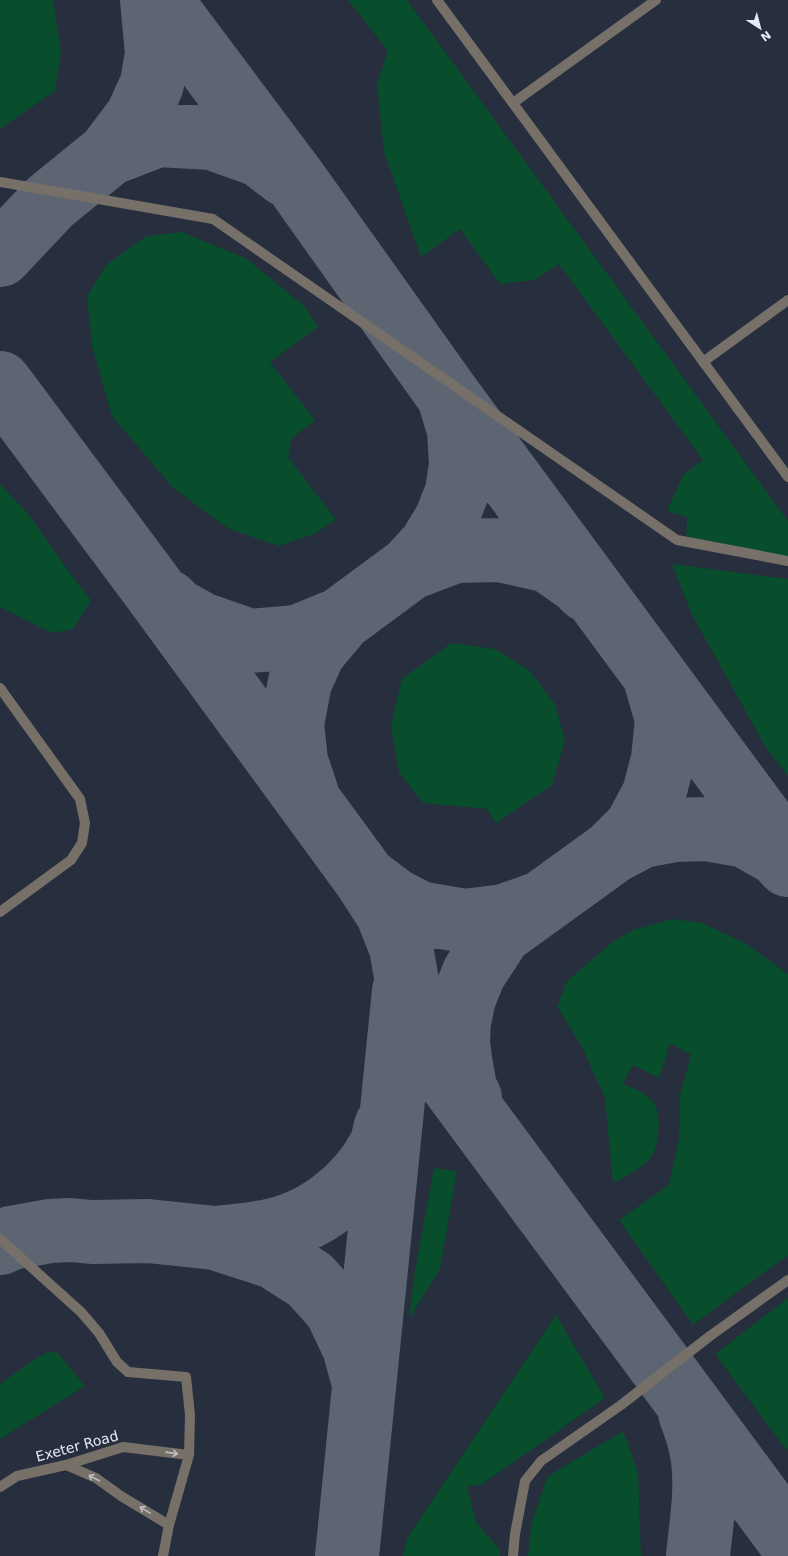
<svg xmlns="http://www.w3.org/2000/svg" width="788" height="1556" font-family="'DejaVu Sans',sans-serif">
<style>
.green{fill:#084d2c}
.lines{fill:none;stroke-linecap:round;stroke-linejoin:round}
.taxiway{stroke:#5e6572;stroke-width:64}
.minor{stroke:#767069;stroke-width:10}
.oneway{stroke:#bebfc3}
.labels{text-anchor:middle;stroke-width:3.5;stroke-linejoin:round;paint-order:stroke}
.street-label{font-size:14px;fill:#e5eaf4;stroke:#272e3d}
</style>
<rect width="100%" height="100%" fill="#272e3d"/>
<!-- green -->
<path class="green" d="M0 0H53L61 52 55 91 0 129Z
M348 0H407L788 521V559L686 542 687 517 667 511 683 475 703 460 559 264 534 280 500 284 460 229 421 257 384 152 377 84 388 51Z
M182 232 247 259 304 306 318 327 270 362 315 420 291 439 288 457 336 520 314 534 279 546 229 529 173 488 112 416 92 346 87 297 106 265 147 236Z
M0 484 29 515 72 576 91 600 73 629 51 633 0 607Z
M672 564 788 579V776L765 746 692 615Z
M451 643 495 649 529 670 555 704 565 741 552 785 496 823 487 809 423 803 399 772 391 725 402 679Z
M672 919 702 923 745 943 788 974V1256L759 1276 693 1325 619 1220 669 1185 679 1139 680 1094 691 1055 670 1043 659 1078 633 1065 623 1084C632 1088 644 1092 652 1100 662 1111 659 1142 653 1154 648 1165 624 1178 613 1183L605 1098 581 1045 557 1007 567 981 610 944 633 930Z
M434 1168 457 1171 440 1269 409 1319 415 1270Z
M788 1298V1446L787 1451 715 1354Z
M556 1315 605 1398 481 1485 467 1486 476 1522 500 1550V1556H403L407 1538Z
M48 1352 58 1353 85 1386 0 1439V1384L32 1361Z
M623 1431 638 1472 641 1556H528L531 1526 547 1477Z"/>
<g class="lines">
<!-- taxiway -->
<path class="taxiway" d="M160 0 297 183 448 395 788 856
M109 154 158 135 212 138 260 155 286 175
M0 255 50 202 109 154 137 117 152 84 157 53 152 0
M0 383 152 587 365 878 387 912 401 947 413 1017 438 1065 788 1538
M410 568 455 551 500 550 549 561 579 582 587 590
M167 601 176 610 201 624 250 641 297 637 341 619
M307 794 296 761 292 724 300 682 314 651 341 619 410 568 431 545 446 520 457 492 461 465 459 430 449 397
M612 852 636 828 654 794 663 759 667 719 654 674
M365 878 394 900 419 913 465 921 504 916 541 903
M470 1098 465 1088 460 1059 458 1042 459 1022 464 998 474 973 500 933 612 852 642 836 675 830 706 829 746 836 778 854 788 865
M216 1238C232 1236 248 1235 264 1232 313 1224 357 1190 380 1147 383 1141 384 1133 386 1126
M0 1243 11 1238 50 1231 70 1230 92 1232 148 1231 215 1238 274 1257 310 1280 336 1309 354 1347 363 1380
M690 1413C696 1428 701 1444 703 1460 707 1492 701 1525 698 1556
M347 1556 404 991"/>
<!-- minor -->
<path class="minor" d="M437 0 788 477
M513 103 656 0
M0 182 213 219 677 540 788 561
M703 362 788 300
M0 688 80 799 85 823 82 843 71 860 0 912
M0 1239 81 1312 99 1333 117 1362 128 1372 186 1377 190 1415 189 1455 169 1525 163 1556
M66 1465 96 1478 121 1496 169 1525
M0 1487 17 1476 66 1465 123 1447 189 1455
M513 1556 515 1534 525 1481 541 1461 621 1405 710 1336 788 1280"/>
</g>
<!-- one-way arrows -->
<defs><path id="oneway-shaft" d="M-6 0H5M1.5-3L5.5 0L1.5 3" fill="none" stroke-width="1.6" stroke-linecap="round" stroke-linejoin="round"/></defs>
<g class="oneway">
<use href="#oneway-shaft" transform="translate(172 1453) rotate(8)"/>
<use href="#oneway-shaft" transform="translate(94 1478) rotate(-152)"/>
<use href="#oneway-shaft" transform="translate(145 1510) rotate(-149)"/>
</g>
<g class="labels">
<!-- street labels -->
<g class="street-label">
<text transform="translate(77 1446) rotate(-15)" y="5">Exeter Road</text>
</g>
</g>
<!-- north arrow -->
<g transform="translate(760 28) rotate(144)" stroke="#272e3d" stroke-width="3" paint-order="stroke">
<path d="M0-3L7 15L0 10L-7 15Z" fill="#e5eaf4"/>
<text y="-6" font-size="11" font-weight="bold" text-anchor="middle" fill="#e5eaf4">N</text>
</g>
</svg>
